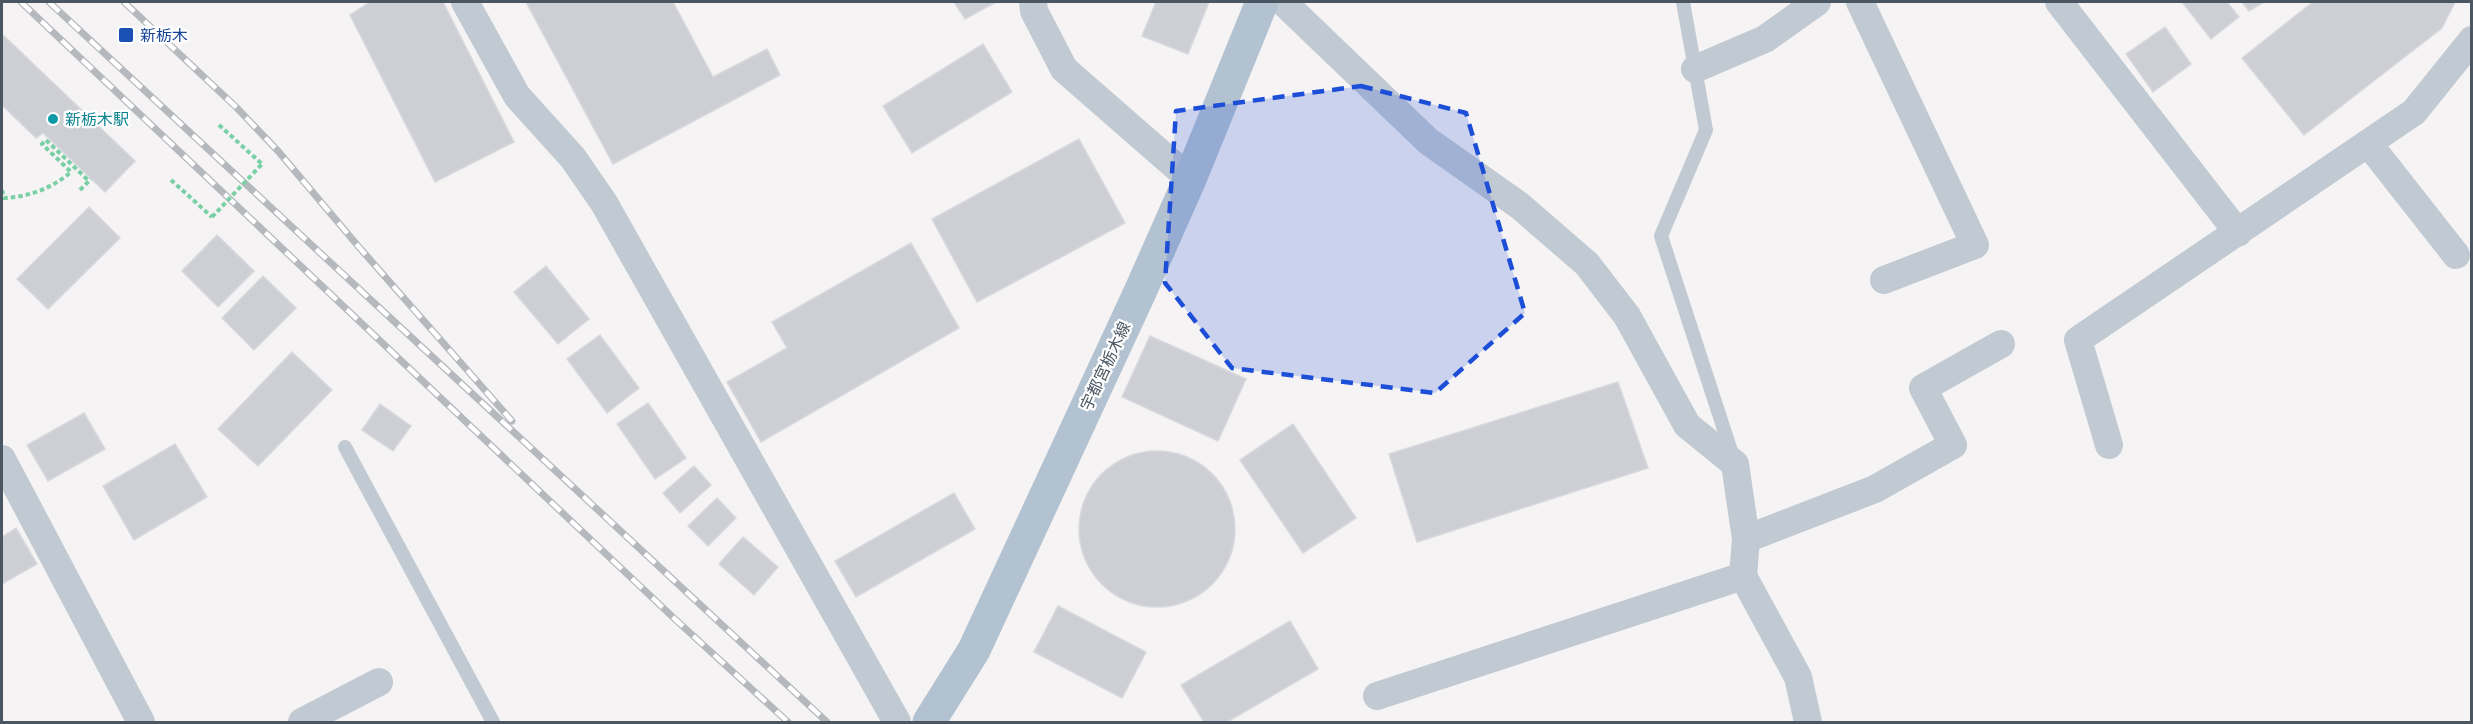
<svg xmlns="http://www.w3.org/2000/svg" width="2473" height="724" font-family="Roboto,'Noto Sans JP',sans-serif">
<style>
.building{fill:#cdcfd5;stroke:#d7d9de;stroke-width:1.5}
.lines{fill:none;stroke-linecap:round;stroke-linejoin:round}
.path{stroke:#7ad0a6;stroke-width:4;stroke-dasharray:4.5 3;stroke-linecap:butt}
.service{stroke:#c1cad2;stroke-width:14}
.minor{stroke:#c1cad2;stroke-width:28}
.primary{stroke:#b3c2d1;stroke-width:33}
.rail-casing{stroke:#b5b8bd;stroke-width:7}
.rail{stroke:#fff;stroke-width:4.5;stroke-dasharray:14;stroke-linecap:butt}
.path-bridge{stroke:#7ad0a6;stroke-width:4;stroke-dasharray:4.5 3;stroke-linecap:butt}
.marked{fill:#1d4ed8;fill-opacity:0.2;stroke:#1d4ed8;stroke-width:4.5;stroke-dasharray:12 8;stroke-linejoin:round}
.transit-dot{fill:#1a4fb4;stroke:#fff;stroke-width:2}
.culture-dot{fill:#0f9aa8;stroke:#fff;stroke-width:2}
.labels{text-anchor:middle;stroke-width:4.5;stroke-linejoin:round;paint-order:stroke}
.transit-label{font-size:16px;fill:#164399;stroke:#fff;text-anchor:start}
.culture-label{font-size:16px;fill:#0d838f;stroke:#fff;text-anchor:start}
.street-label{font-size:16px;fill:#4a5661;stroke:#fff}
</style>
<rect width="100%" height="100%" fill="#f5f3f3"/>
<!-- building -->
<path class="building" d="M370 2H443L514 142 435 182 350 15Z
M526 2H673L713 77 767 49 780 75 613 164Z
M954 2H996L965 19Z
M1156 2H1209L1188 54 1142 36Z
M2182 2H2227L2239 17 2211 39Z
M2242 2H2264L2249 11Z
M2313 2H2455L2442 28 2304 135 2242 58Z
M2165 27 2191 64 2153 92 2126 54Z
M2 34 135 161 105 192 43 133 36 138 2 105Z
M983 44 1012 92 912 153 883 106Z
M1079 139 1125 223 977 302 932 219Z
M89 207 120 238 48 309 17 279Z
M217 235 254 271 218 307 182 271Z
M911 243 959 328 761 442 727 382 787 348 772 322Z
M546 266 589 319 558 344 514 292Z
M263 276 296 308 254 350 222 318Z
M600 335 639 388 607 413 567 359Z
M1150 336 1246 379 1218 441 1122 397Z
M292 352 332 390 258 466 218 429Z
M1618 382 1648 468 1417 542 1389 454Z
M648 403 686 458 655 479 617 424Z
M380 404 411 426 393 451 362 430Z
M84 413 105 449 48 481 27 445Z
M1293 424 1356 518 1303 553 1240 460Z
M175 444 207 497 134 540 103 486Z
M1079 529a78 78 0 1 1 156 0a78 78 0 1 1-156 0Z
M694 466 711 485 680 513 663 493Z
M954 493 975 529 856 597 835 561Z
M717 498 736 518 708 546 688 526Z
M16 528 37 564 2 584V537Z
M743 537 778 567 754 595 719 564Z
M1058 606 1146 652 1122 698 1034 652Z
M1290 621 1318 669 1227 722H1204L1181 685Z"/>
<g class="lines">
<!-- path -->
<path class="path" d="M219 125 262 164
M171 180 212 217
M2 190 4 198C29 197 52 188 71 172L42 144 46 140 89 181
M80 190 91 179"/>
<!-- service -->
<path class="service" d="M1683 2 1706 130 1661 236 1732 454
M345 447 493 722"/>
<!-- minor -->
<path class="minor" d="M465 2 517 96 573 158 604 203 897 722
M1033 2 1034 11 1064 69 1190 179
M1283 2 1428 141 1520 206 1587 264 1627 316 1687 425 1735 464 1746 539 1743 576 1798 677 1808 722
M1860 2 1975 245 1884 280
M2059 2 2238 233
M1695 69 1765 39 1817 2
M2368 143 2456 255
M2109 445 2078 340 2414 112 2472 40
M2 459 141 722
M1746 539 1875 489 1953 445 1923 388 2001 344
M1377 696 1743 576
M302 722 379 682"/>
<!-- primary -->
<path class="primary" d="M929 722 974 650 1140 292 1190 179 1262 2"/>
<!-- rail casing -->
<g class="rail-casing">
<path id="rail" d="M21 2 677 621 788 722
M49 2 827 722
M124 2 236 107 278 151 358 246 512 421"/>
</g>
<!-- rail -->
<use href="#rail" class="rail"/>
<!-- path-bridge -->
<path class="path-bridge" d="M212 217 262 164"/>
</g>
<!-- marked area -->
<path class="marked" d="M1361 86 1466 113 1525 313 1435 393 1232 368 1165 283 1176 111Z"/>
<!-- markers -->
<rect class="transit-dot" x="118" y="27" width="16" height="16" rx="3"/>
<circle class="culture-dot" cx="53" cy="119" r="6"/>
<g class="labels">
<!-- transit labels -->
<g class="transit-label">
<text x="140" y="41">新栃木</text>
</g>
<!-- culture labels -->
<g class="culture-label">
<text x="65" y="125">新栃木駅</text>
</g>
<!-- street labels -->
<g class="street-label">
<text transform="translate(1105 366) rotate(-65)" y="6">宇都宮栃木線</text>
</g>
</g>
<!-- border -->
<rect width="2473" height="724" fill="none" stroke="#4a5661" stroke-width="6"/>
</svg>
